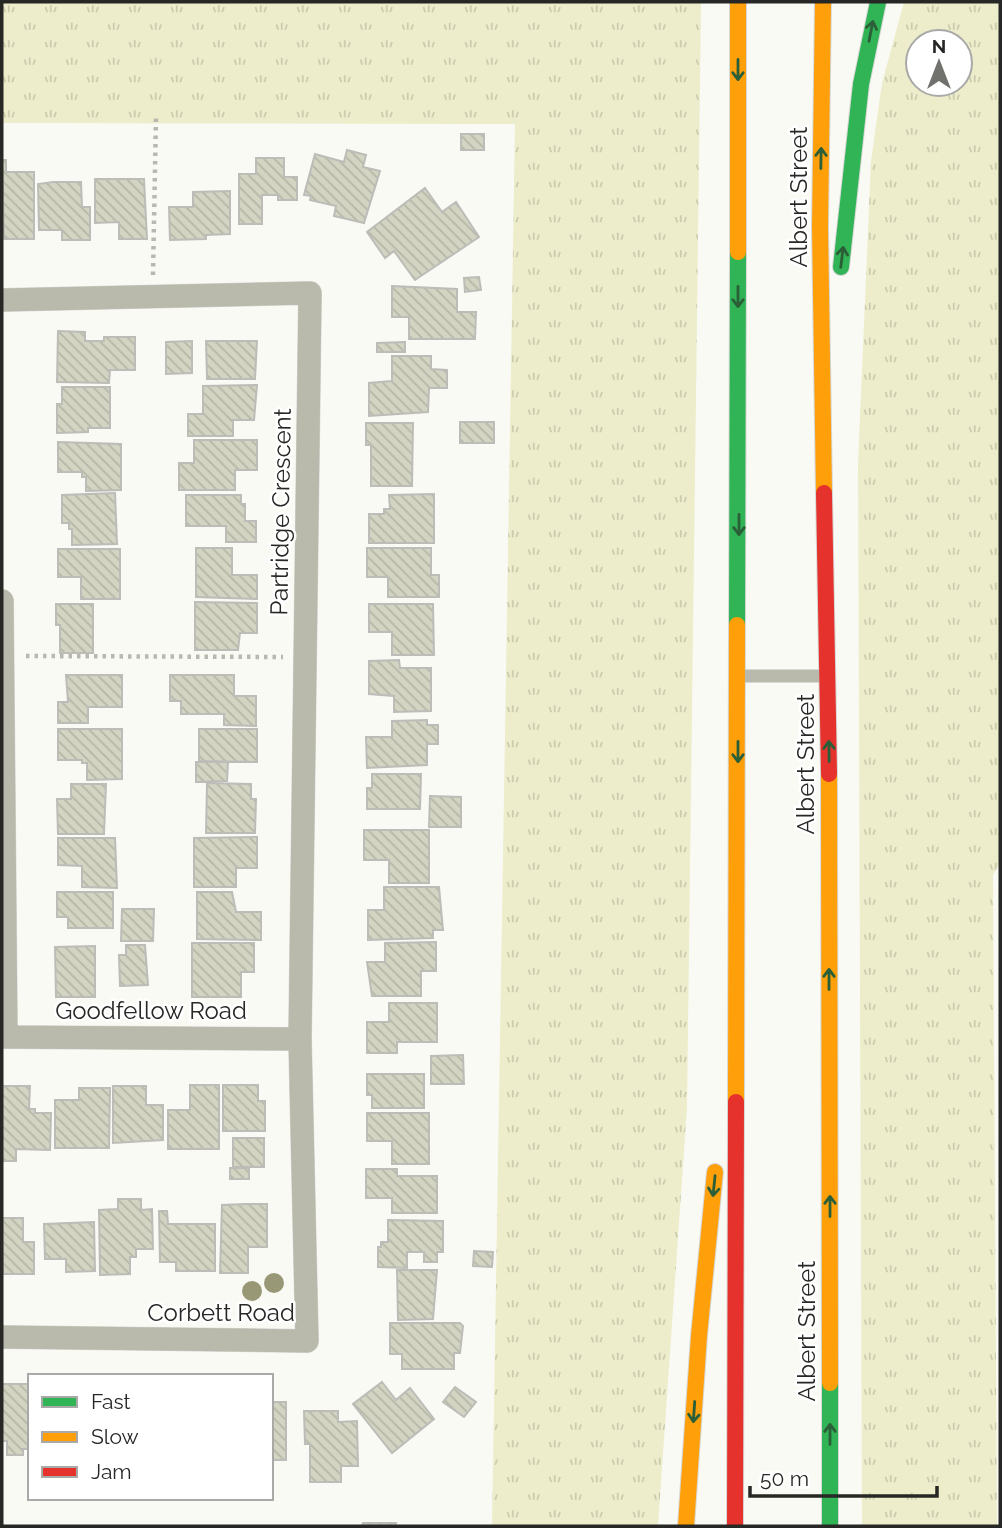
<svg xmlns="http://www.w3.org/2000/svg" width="1002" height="1528" font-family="Raleway,sans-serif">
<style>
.grass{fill:url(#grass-tufts);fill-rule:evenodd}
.building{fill:url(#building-back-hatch);stroke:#bcbcb8;stroke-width:2}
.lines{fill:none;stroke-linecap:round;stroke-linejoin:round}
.lane-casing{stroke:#d7d7d5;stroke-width:14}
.street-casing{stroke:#d7d7d5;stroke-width:24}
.fast-casing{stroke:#d7d7d5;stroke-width:18}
.slow-casing{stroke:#d7d7d5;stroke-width:18}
.jam-casing{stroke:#d7d7d5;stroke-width:18}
.path{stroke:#b8b8af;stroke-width:4.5;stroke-dasharray:3.5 5;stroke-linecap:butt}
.lane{stroke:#b9b9ac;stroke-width:12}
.street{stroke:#b9b9ac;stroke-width:23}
.fast{stroke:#30b455;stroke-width:16}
.slow{stroke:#ff9f0a;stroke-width:16}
.jam{stroke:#e5322d;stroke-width:16}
.tree{fill:#999876}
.oneway{stroke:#2b5f38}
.labels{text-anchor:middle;stroke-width:5;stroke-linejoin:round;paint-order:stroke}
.street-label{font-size:24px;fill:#272725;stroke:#fff}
</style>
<defs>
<pattern id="grass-tufts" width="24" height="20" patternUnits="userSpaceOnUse" patternTransform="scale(1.75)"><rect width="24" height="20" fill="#ededcb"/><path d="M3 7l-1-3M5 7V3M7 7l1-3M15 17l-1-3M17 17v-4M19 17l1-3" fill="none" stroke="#cbcbae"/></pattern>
<pattern id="building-back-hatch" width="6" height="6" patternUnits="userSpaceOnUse" patternTransform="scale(1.75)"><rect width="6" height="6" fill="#d4d4c3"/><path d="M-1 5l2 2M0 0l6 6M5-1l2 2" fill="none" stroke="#b6b6a7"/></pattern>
</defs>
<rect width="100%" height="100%" fill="#fafaf5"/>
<!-- grass -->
<path class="grass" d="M2 2H701L687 1108 658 1526H492L515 124 2 123Z
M904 2H1000V863L993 875 997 1526H862L858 463 871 161 882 83ZM918 42H960V84H918Z"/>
<!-- building -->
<path class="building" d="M461 134H484V150H461Z
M347 150 366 155 363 167 380 171 364 223 334 216 336 206 310 200 311 196 304 195 315 154 344 162Z
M256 158H284V177H297V200H278V195H262V224H239V174H256Z
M2 160H6V172H34V239H4Z
M95 179H144L147 239H119V222L95 223Z
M53 182H81L82 207H90V240H62V230H39L38 184Z
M425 188 442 212 456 202 479 237 415 280 394 251 385 258 367 232Z
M230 191V234L206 235V239L170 240 169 207H193V192Z
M479 277 481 290 465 292 464 278Z
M392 286 457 289V312H476L475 339H409V317H392Z
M58 331 85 332V341H104V337H135V370H110L109 383 57 382Z
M192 341V373L166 374V342Z
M206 341H257L255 379H207Z
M405 342V352H377V343Z
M392 356H431V369L447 370V388H429L428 412 369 416V383L392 381Z
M257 385 254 420H233V436H188V414H203V386Z
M62 387H110V428H88V432L57 433V404H62Z
M460 422H494V443H460Z
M366 423H413L412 486H371V445H366Z
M194 440H257V470H235V490H179V463H194Z
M58 442 121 444V490L86 491V477H82V472H58Z
M115 493 117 544 72 545V529H69V523H62V495Z
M434 494V543H369V514H384V509H390L389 495Z
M186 495H241V504H245V521H256V542H226V526H186Z
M196 548H232V575H257V599L196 597Z
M367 548H431V575H439V597H388V577H367Z
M58 549H120V599H81V577H58Z
M195 602 257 603V633H240L238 650H195Z
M56 604H93V653H60V625H56Z
M369 604H433L434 655H392V632H369Z
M399 660 400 668H431V711L394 712V696L369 694V661Z
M66 675H122V707H88V723H58V702H68Z
M170 675H234V696H256V726L224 725V714H181V701H170Z
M427 720V725H438V744H427V765L367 768 366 737H392V721Z
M58 729H122V779L87 780V763H82V760H58Z
M199 729H257V762L199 761Z
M196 762H228L227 781 196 782Z
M372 774H421L420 809H367V788H372Z
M207 783 251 784V799H256L255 833H206Z
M71 784H106L104 834H58L57 799H71Z
M430 796 461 797V827H429Z
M364 830H429V883H389V860H364Z
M257 837V868H236V887H194V838Z
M58 838H115L117 888 82 887V866L58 865Z
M384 887H439L443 930H433V938L368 940V910H384Z
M57 892H113V928H68V917H57Z
M197 892H232L236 912H261V940L197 939Z
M122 909H154L153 941H121Z
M436 942V971H421V996H372L367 962H385V943Z
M192 943H254V972H241V997H192Z
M126 945H145L148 985 120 986 119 955H126Z
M95 946V997H56L55 947Z
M389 1003H437V1042H397V1053H367V1022H389Z
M463 1055 464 1084H431V1056Z
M367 1074H424V1108H372V1095H367Z
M190 1085H219V1149H168V1110H190Z
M223 1085H258V1101H265V1131H223Z
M2 1086H30L29 1109H35V1113H51L50 1150 16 1149V1161H2Z
M113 1086H146V1105H163V1140L113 1143Z
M79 1088H110L109 1148H55V1100H79Z
M367 1113H429V1164H392V1141H367Z
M233 1138H264V1167H233Z
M230 1168H249V1179H230Z
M366 1169H397V1176H437V1213H392V1198H366Z
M118 1199H141V1210L152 1209 153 1249H136V1257H130V1274L100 1275 99 1210 118 1209Z
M246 1204H267V1247H248V1273H220L222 1205Z
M159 1211H167L168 1224H215V1271H176V1262H160Z
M2 1218H23V1242H34V1274H3Z
M388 1220 443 1221V1252H437V1262H424V1252H407V1268L378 1267V1247H381V1242H388Z
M94 1222 95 1271 66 1272V1259H45L44 1224Z
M474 1251 493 1252 492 1267 473 1266Z
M397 1270H437L433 1319 398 1320Z
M390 1323H460L463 1326 460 1353H454V1369H402V1354H390Z
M382 1382 396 1400 410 1388 434 1419 392 1453 353 1404Z
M2 1384H28L30 1449H23V1455H7V1441H2Z
M455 1387 476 1402 464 1417 443 1402Z
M271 1402H286V1460H271Z
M304 1411H338V1422L357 1421 358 1466H341V1482H310V1444H305Z
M363 1523H396L395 1526H362Z"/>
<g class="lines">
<!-- lane casing -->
<g class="lane-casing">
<path id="lane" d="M739 676H822"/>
</g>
<!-- street casing -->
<g class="street-casing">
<path id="street" d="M2 300 310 293 300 1039 307 1341 2 1337
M2 601 6 1037
M2 1037 300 1039"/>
</g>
<!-- fast casing -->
<g class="fast-casing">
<path id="fast" d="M841 267 861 84 878 2
M737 625 738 252
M830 1383V1526"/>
</g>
<!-- slow casing -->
<g class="slow-casing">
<path id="slow" d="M823 2 820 226 824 493
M738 252V2
M829 774 830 1383
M736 1102 737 625
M686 1526 699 1336 715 1172"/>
</g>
<!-- jam casing -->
<g class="jam-casing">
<path id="jam" d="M824 493 829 774
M735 1526 736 1102"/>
</g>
<!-- path -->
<path class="path" d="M153 275 156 116
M26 656 283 657"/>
<!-- lane -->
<use href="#lane" class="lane"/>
<!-- street -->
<use href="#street" class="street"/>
<!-- fast -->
<use href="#fast" class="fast"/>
<!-- slow -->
<use href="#slow" class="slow"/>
<!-- jam -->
<use href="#jam" class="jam"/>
</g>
<!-- trees -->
<g class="tree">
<circle cx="274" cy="1283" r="10"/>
<circle cx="252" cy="1291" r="10"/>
</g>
<!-- one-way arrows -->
<defs><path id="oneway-shaft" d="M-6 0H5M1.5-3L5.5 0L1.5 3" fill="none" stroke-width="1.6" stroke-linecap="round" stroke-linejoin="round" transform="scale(1.75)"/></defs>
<g class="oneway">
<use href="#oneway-shaft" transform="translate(871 31) rotate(-79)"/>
<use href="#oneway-shaft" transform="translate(738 70) rotate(90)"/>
<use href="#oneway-shaft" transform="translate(821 158) rotate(-89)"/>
<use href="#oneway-shaft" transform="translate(842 257) rotate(-83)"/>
<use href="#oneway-shaft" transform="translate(738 297) rotate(90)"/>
<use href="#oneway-shaft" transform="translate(739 525) rotate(90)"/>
<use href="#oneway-shaft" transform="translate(829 751) rotate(-91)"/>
<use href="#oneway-shaft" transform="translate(738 752) rotate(90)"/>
<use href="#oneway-shaft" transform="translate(829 979) rotate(-90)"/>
<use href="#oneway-shaft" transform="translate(714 1186) rotate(96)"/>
<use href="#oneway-shaft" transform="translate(830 1206) rotate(-90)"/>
<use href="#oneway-shaft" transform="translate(694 1412) rotate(94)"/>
<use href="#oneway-shaft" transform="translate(830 1434) rotate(-90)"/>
</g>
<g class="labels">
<!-- street labels -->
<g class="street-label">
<text transform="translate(799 197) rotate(-90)" y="8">Albert Street</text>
<text transform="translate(281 512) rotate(-89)" y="8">Partridge Crescent</text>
<text transform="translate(806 764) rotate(-90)" y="8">Albert Street</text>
<text x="151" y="1019">Goodfellow Road</text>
<text x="221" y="1321">Corbett Road</text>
<text transform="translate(807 1331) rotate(-90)" y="8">Albert Street</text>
</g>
</g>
<!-- border -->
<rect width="1002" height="1528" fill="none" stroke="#272725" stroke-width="7"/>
<!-- legend -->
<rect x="28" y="1374" width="245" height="126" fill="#ffffff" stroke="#a9a9a8" stroke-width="2"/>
<rect x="42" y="1397" width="35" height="10" fill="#30b455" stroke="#a9a9a8" stroke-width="2"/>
<text x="91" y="1409" font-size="21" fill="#272725">Fast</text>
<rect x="42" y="1432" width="35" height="10" fill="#ff9f0a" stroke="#a9a9a8" stroke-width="2"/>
<text x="91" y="1444" font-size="21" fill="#272725">Slow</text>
<rect x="42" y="1467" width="35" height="10" fill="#e5322d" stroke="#a9a9a8" stroke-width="2"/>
<text x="91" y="1479" font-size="21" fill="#272725">Jam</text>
<!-- north arrow -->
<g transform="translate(939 63)"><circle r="33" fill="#ffffff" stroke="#a9a9a8" stroke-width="2"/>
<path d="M0-5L12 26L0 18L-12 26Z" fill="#71716e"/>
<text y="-10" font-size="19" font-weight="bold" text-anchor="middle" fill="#272725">N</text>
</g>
<!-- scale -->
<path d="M750 1486v10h187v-10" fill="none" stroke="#272725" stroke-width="3.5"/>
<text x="760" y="1486" font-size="21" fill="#272725" stroke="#ffffff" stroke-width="5" paint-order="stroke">50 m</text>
</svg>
